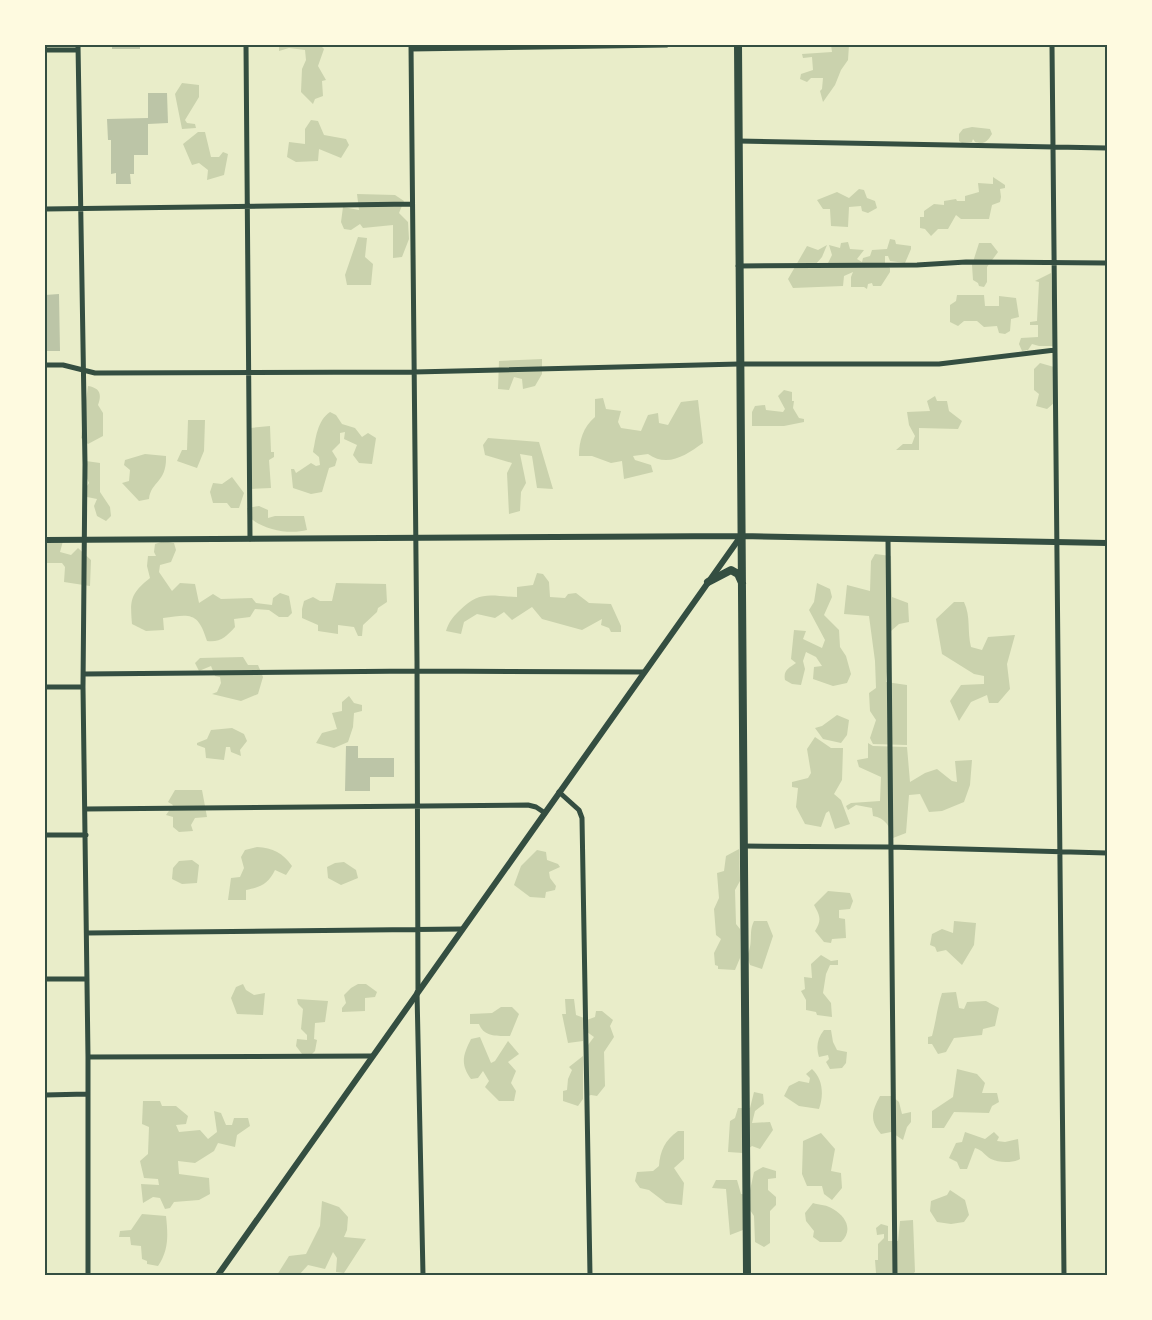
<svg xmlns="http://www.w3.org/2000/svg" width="1152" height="1320" font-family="'Alegreya Sans',sans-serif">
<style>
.green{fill:#cad2ad}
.building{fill:#bcc5a7}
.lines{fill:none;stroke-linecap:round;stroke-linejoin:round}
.minor{stroke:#344e41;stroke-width:5}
.tertiary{stroke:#344e41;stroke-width:6}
.secondary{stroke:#344e41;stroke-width:8}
.neatline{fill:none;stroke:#344e41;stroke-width:2}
</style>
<rect width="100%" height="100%" fill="#e9edc9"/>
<!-- green -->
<path class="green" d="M289 45H320L324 49 318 66 326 80 322 81 323 96 315 99 313 104 301 92 302 69 306 60 305 50 289 48 279 51V47Z
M831 45H849L848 60 841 70 835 85 823 102 820 91 822 89 823 78H811L807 82 800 79 801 74 813 70 812 57 803 58 802 54 832 52Z
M182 83 199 85V97L185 120 187 123 195 124 196 128 182 129 175 94Z
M311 120 318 121 324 135 346 139 349 145 341 158 319 149 318 161 296 162 287 157 289 142 305 144V129Z
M972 127 990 129 992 134C987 142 984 145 975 142L973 139 972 142 962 143 959 141V134L963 129Z
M198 132H205L211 157H219L223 152 228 154 224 175 207 180 208 170 199 163 192 165 183 144Z
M993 177 1005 185V188L1000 189 1001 197 1000 202 992 205 989 219H961L956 215 948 229H938L931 236 925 229 920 228V217H924V211L934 204 944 205V201L956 199 957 201H965V196L979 192 978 183 993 184Z
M859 189 864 190 867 198 875 201 877 208 868 213 862 211 861 206 849 207 848 227 831 226 830 209H823L817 200 837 192 849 198Z
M357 194 395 195 404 201 399 213 408 222 409 239 402 257 393 258V225L363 228 360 224 351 230 344 229 341 222 343 207 359 210Z
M358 237 367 238 365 257 373 264 371 285H347L345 275Z
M890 239 895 240 896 244 911 246V249L905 263 890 261 888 256H885V263L890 268V272L881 286H873L872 283 868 284 867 289 864 287H851V277L853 272 844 276 843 286 793 288 788 279 807 246 818 250 827 245 822 257 816 264 827 265 832 255 829 245 840 248 841 243 848 242 850 249 864 250 857 259 862 262 863 258 870 256 872 250 887 249Z
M979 243H991L998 252 987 267V282L984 287 979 286 978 283 973 280 972 265Z
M1051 273 1054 346H1039L1032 344 1028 350 1022 351 1019 344 1021 338 1038 337V325H1030V322L1037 321 1039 282 1035 281Z
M957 295H984L985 306H999V296L1016 298 1019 317 1011 319 1010 331 1005 334 999 333 997 326 984 327 977 321H964L958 326 950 322V305L956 301Z
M542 359V374L535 386 523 389 522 379 514 377 509 390 498 389 499 361Z
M1040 363 1054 367V403L1047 409 1036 406 1039 394 1034 390V369Z
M88 386C100 388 102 394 98 405L103 413V436L88 444 81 438Z
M784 390 792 392V401H794L793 408 799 418 804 419V422L784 426H752V412L755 406 765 405 766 410 783 412 785 409 778 396Z
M935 396 937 401H947L949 411 962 421 958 429 919 428V450H896L903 444H912L915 436 909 425 907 412 930 411 927 401Z
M603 398 606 409 621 411 618 422 621 428 641 431 648 415 658 413 659 423 668 425 681 402 698 400 703 443C686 455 668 468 648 454L633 456 635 460 651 465 653 472 624 479 622 461 611 463 592 456H579C579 441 583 427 595 417V399Z
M330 412 336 415 342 424 355 428 362 437 368 433 376 438 372 464 359 463 353 455 357 445 344 439 345 432 340 433V443L332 451 337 459 335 466 329 468 322 492 311 494 293 488 291 469H294L296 473 311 463 316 466 320 465 319 457 313 452C316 438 317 421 330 412Z
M188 420H205L204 451 197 468 177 461 182 450H187Z
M270 426 271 452H274V457L269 460 271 488 250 489V428Z
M488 438 539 442 553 489 537 488 532 456 520 454 526 483 521 492 520 511 509 514 507 473 512 463 485 455 483 445Z
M145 454 166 456C167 483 151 481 149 499L139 501 122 483 129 481 130 470 124 465 125 460Z
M86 461 100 463V492L110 507 111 516 106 521 97 516 94 506 97 499 87 497 85 489 89 483 85 474Z
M232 477 244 493 239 508H231L227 503H213L210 492 213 483 222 484Z
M259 506 268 510V518L275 516H304L307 530C288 535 261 529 248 516L247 508Z
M45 541H63L60 552 71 555 78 548 91 560 90 586 64 582 65 567 62 563H45Z
M164 541 174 543 176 550 171 562 160 565 159 572 172 591 180 583 195 584 199 603 213 594 221 599 252 598 256 603 272 605 273 598 280 593 289 596 292 613 288 617H279L269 610 255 609 250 617 234 619 235 627C227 636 220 643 207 641 198 612 191 614 163 618L164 630 146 631 132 624C130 600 130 594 150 578L147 566 148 556H156L154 552 155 544Z
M875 554 891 556 892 597 908 603 909 622 899 624 891 631 886 682 907 685V745L873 744 870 738 876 720 870 711 869 693 876 688 875 661 869 616 844 614 847 585 870 591 871 561Z
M537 573 543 574 549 582 550 597 565 598 568 594 576 593 589 603 611 604 621 626V632H611L609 628 601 625 602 619 582 630 542 619 532 607 512 620 504 612 495 618 477 614 464 622 461 634 446 631C449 622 452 618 459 611 480 590 489 596 517 597V587L533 585Z
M336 583 386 584 387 602 378 608 377 612 363 625 362 636H358L354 627 338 625V634L318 631V625L302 618V609L304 601 313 597 320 601H332Z
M817 583 830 589 832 597 824 615 839 630 840 647 846 656 851 674 847 683 833 686 813 679 814 667 822 666 816 657 806 652 803 661 805 669 801 685 792 684 785 680C783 670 789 668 796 663L791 659 794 630 806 631 803 639 822 648 825 640 809 610 814 602Z
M954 602H964C971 617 967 631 971 647L982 650 988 637 1015 635 1007 664 1010 689 998 703H989L987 695 971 702 959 721 950 701 961 685 984 684V676L974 674 942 654 936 619Z
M243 657 248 665H258L263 677 258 694 241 701 212 694 217 692 221 683 220 677 215 676 211 666 199 671 195 663 200 658Z
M349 696 354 703 362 705V711L354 713 353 727 348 742 334 748 316 743 322 733 337 729 332 713 342 711V702Z
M837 715 849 720 847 735 841 743 823 739 815 728 822 726Z
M232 728 244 734 247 741 240 750 241 756 231 752 230 747H226L224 760 206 758 205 748 197 745V743L207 739 211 730Z
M815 737 831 748H843L842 780 834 794 841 800 850 824 835 829 829 811 826 813 821 827 805 824 796 807 798 788 792 787V782L808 778 811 773 807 749Z
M868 743 873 746 907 747 910 782 925 773 937 769 952 781 957 782 955 761 972 760 970 785 964 802 942 811 929 812 920 794 909 795 906 833 893 838C890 826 885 818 873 816L872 808 856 805 848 810 846 806 851 803 880 801 881 777 859 767 857 760 868 758Z
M175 790H202L207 817 195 818 191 825 193 831 179 832 173 827V817L166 815 173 805 168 802Z
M257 847C273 848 283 853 292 866L286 875 275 870C268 884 261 887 246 890V900H228L231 878 240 877 244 868 241 857 245 850Z
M739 849 740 881 735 890 736 924 740 929V958L735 970 718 969V966L715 965 714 953 721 939 716 935 714 909 719 898 717 873 724 871 726 856Z
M537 850 546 852 547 860 558 864 560 867 549 872 550 878 556 886 555 890 546 892 545 898 530 897 514 885 521 866Z
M192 860 199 865 197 883 182 884 172 879 173 868 179 861Z
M344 862 356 870 358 878 341 885 328 878 327 867 335 863Z
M828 891 850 893 853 901 850 909 839 910V918L845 919 846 938 832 939 831 943 824 942 815 931C822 920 820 916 814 905Z
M754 921H767L773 936 762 969 750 965 747 956C754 942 748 933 754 921Z
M954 921 976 923 974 945 962 965 946 950 937 952 935 947 930 945 932 934 942 929 953 933Z
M821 955 831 961 838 960V965H830L826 974 823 993 831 1003 832 1017 817 1015 816 1012 806 1010V1000L801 991 805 989 804 977 812 978 811 964Z
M243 984 246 990 254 995 265 993 263 1015 237 1014 231 998 236 987Z
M358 984H366L377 992 375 997 365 998V1011L342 1012V1008L346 1003 344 995 351 988Z
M956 992 959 1008 964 1009 967 1002 986 1001 999 1008 995 1026 983 1029 982 1035 954 1038 946 1052 938 1054 932 1044H928V1037L932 1036C936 1021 937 1008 942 993Z
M297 999 328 1001 325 1022 315 1023 314 1039 317 1040 315 1051 311 1055 302 1054 296 1046 297 1039 307 1040V1035L301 1029 303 1009 298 1004Z
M565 999H574L576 1015 584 1018V1021L595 1017 596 1011H602L613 1020 610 1026 614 1037 604 1052 605 1086 597 1096 591 1095 585 1097 588 1045 594 1037 583 1029V1041L568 1043 562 1014H566Z
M501 1007H512L519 1014 510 1036C497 1036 484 1037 479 1024H470V1014L492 1013Z
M824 1030H831L833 1042 837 1050 847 1052 846 1063 842 1068 830 1069 826 1062 829 1059 828 1055 819 1057C816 1047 817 1039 824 1030Z
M480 1037 491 1063 495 1061 508 1041 519 1054 508 1062 516 1071 511 1083 516 1091 514 1101H499L485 1087 489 1081 483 1071 478 1078 471 1079C460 1064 463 1055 471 1039Z
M583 1056V1099L578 1106 563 1101V1091L567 1090 568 1079 572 1070 569 1067Z
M812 1069C823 1079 824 1095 819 1109L799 1106 784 1096 789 1086 799 1081 809 1083 810 1078 806 1074Z
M957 1069 977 1074 985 1083 982 1093H997L999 1102 992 1106 989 1113 954 1112 944 1128H932V1111L953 1097Z
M754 1092 763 1094 764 1104 755 1111 752 1123 770 1122 773 1130 760 1149 752 1146 743 1153 728 1152 730 1121 735 1118 738 1108H750Z
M880 1096H892L899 1102 902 1114 911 1112V1122L907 1127 903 1140 891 1132 881 1134C869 1120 872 1111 880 1096Z
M143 1101H160L162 1106H176L188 1116 186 1124 176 1125 179 1132 200 1130 208 1139 217 1132 214 1111 221 1113 226 1125H232L234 1118H248L250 1126 237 1135 235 1147 218 1143 214 1151 195 1163 178 1161 179 1174 209 1178 210 1194 199 1200 174 1202 170 1208 165 1209 160 1198 153 1197 143 1203 141 1184 159 1185 158 1179 144 1178 140 1161 148 1154 149 1127 142 1124Z
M678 1131H684V1159L674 1168 684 1183 682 1205 666 1203 649 1190 640 1188 635 1181 637 1172 653 1171 659 1166C660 1151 665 1140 678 1131Z
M965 1132 985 1139 994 1132 999 1137 997 1141 1005 1142 1018 1139 1020 1159C1013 1163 999 1163 991 1159 985 1156 983 1150 975 1148L967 1169H960L957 1162 949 1158 956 1143 962 1142Z
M821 1133 835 1149 831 1171 841 1173 842 1188 832 1200 824 1194 822 1186H807L802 1174 803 1141Z
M763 1167 776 1171V1178L768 1179V1190L776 1197V1205L770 1211V1243L764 1247 755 1242 754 1216 750 1210 743 1230 730 1235 726 1189 712 1188 716 1180H737L741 1194 749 1195 754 1172Z
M950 1190 965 1200 969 1215 964 1222 951 1224 937 1222 930 1211 931 1201 947 1195Z
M322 1201 339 1207 348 1217 347 1230 344 1237 366 1239 344 1273 336 1272 337 1258 333 1252 325 1269 308 1265 299 1275H277L289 1256 306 1254 320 1226Z
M813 1203C819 1205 828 1205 833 1209 847 1217 853 1231 841 1242H820L813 1237 814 1231 806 1221 805 1213Z
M142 1214 166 1216C168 1235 169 1250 158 1266L147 1264V1261L142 1259 141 1246 131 1245 130 1237H119L120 1231 131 1230Z
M913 1220 915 1272 911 1275H873L876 1273 875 1260H878V1244L884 1238V1234L877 1235 876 1228 881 1224 888 1226V1241H898L900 1221Z"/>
<!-- building -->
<path class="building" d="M112 45H140V49H112Z
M148 93H167L168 123 148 124V155H134V174H130L131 184H116V173L111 174V140H108L107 119 148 118Z
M59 294 60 351H45V295Z
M346 746H358V758H394V777H370V791H345Z"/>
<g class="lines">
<!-- minor -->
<path class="minor" d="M78 45 85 464 83 687 88 1057V1275
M246 45 250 539
M411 45 417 661 418 991
M1052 45 1064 1275
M411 49 667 45
M45 50H78
M738 141 1107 148
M45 209 412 204
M738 266 917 265 966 262 1107 263
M45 365H63L95 373 414 372 739 364H939L1055 350
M888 539 895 1275
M84 674 417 671 645 672
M45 687H83
M559 792 579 810 582 818 590 1275
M85 809 528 805 536 807 545 813
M45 835H86
M743 846 890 847 1107 853
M87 933 462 929
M45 979H87
M417 992 423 1275
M88 1057 371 1056
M45 1095 87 1094"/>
<!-- tertiary -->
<path class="tertiary" d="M45 540 741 536 1107 543
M218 1275 741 536"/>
<!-- secondary -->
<path class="secondary" d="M738 45 747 1275
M708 582 731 570 738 574 742 583"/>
</g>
<!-- border -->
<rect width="1152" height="1320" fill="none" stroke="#fefae0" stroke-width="93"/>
<rect x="46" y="46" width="1060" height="1228" class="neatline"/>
</svg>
